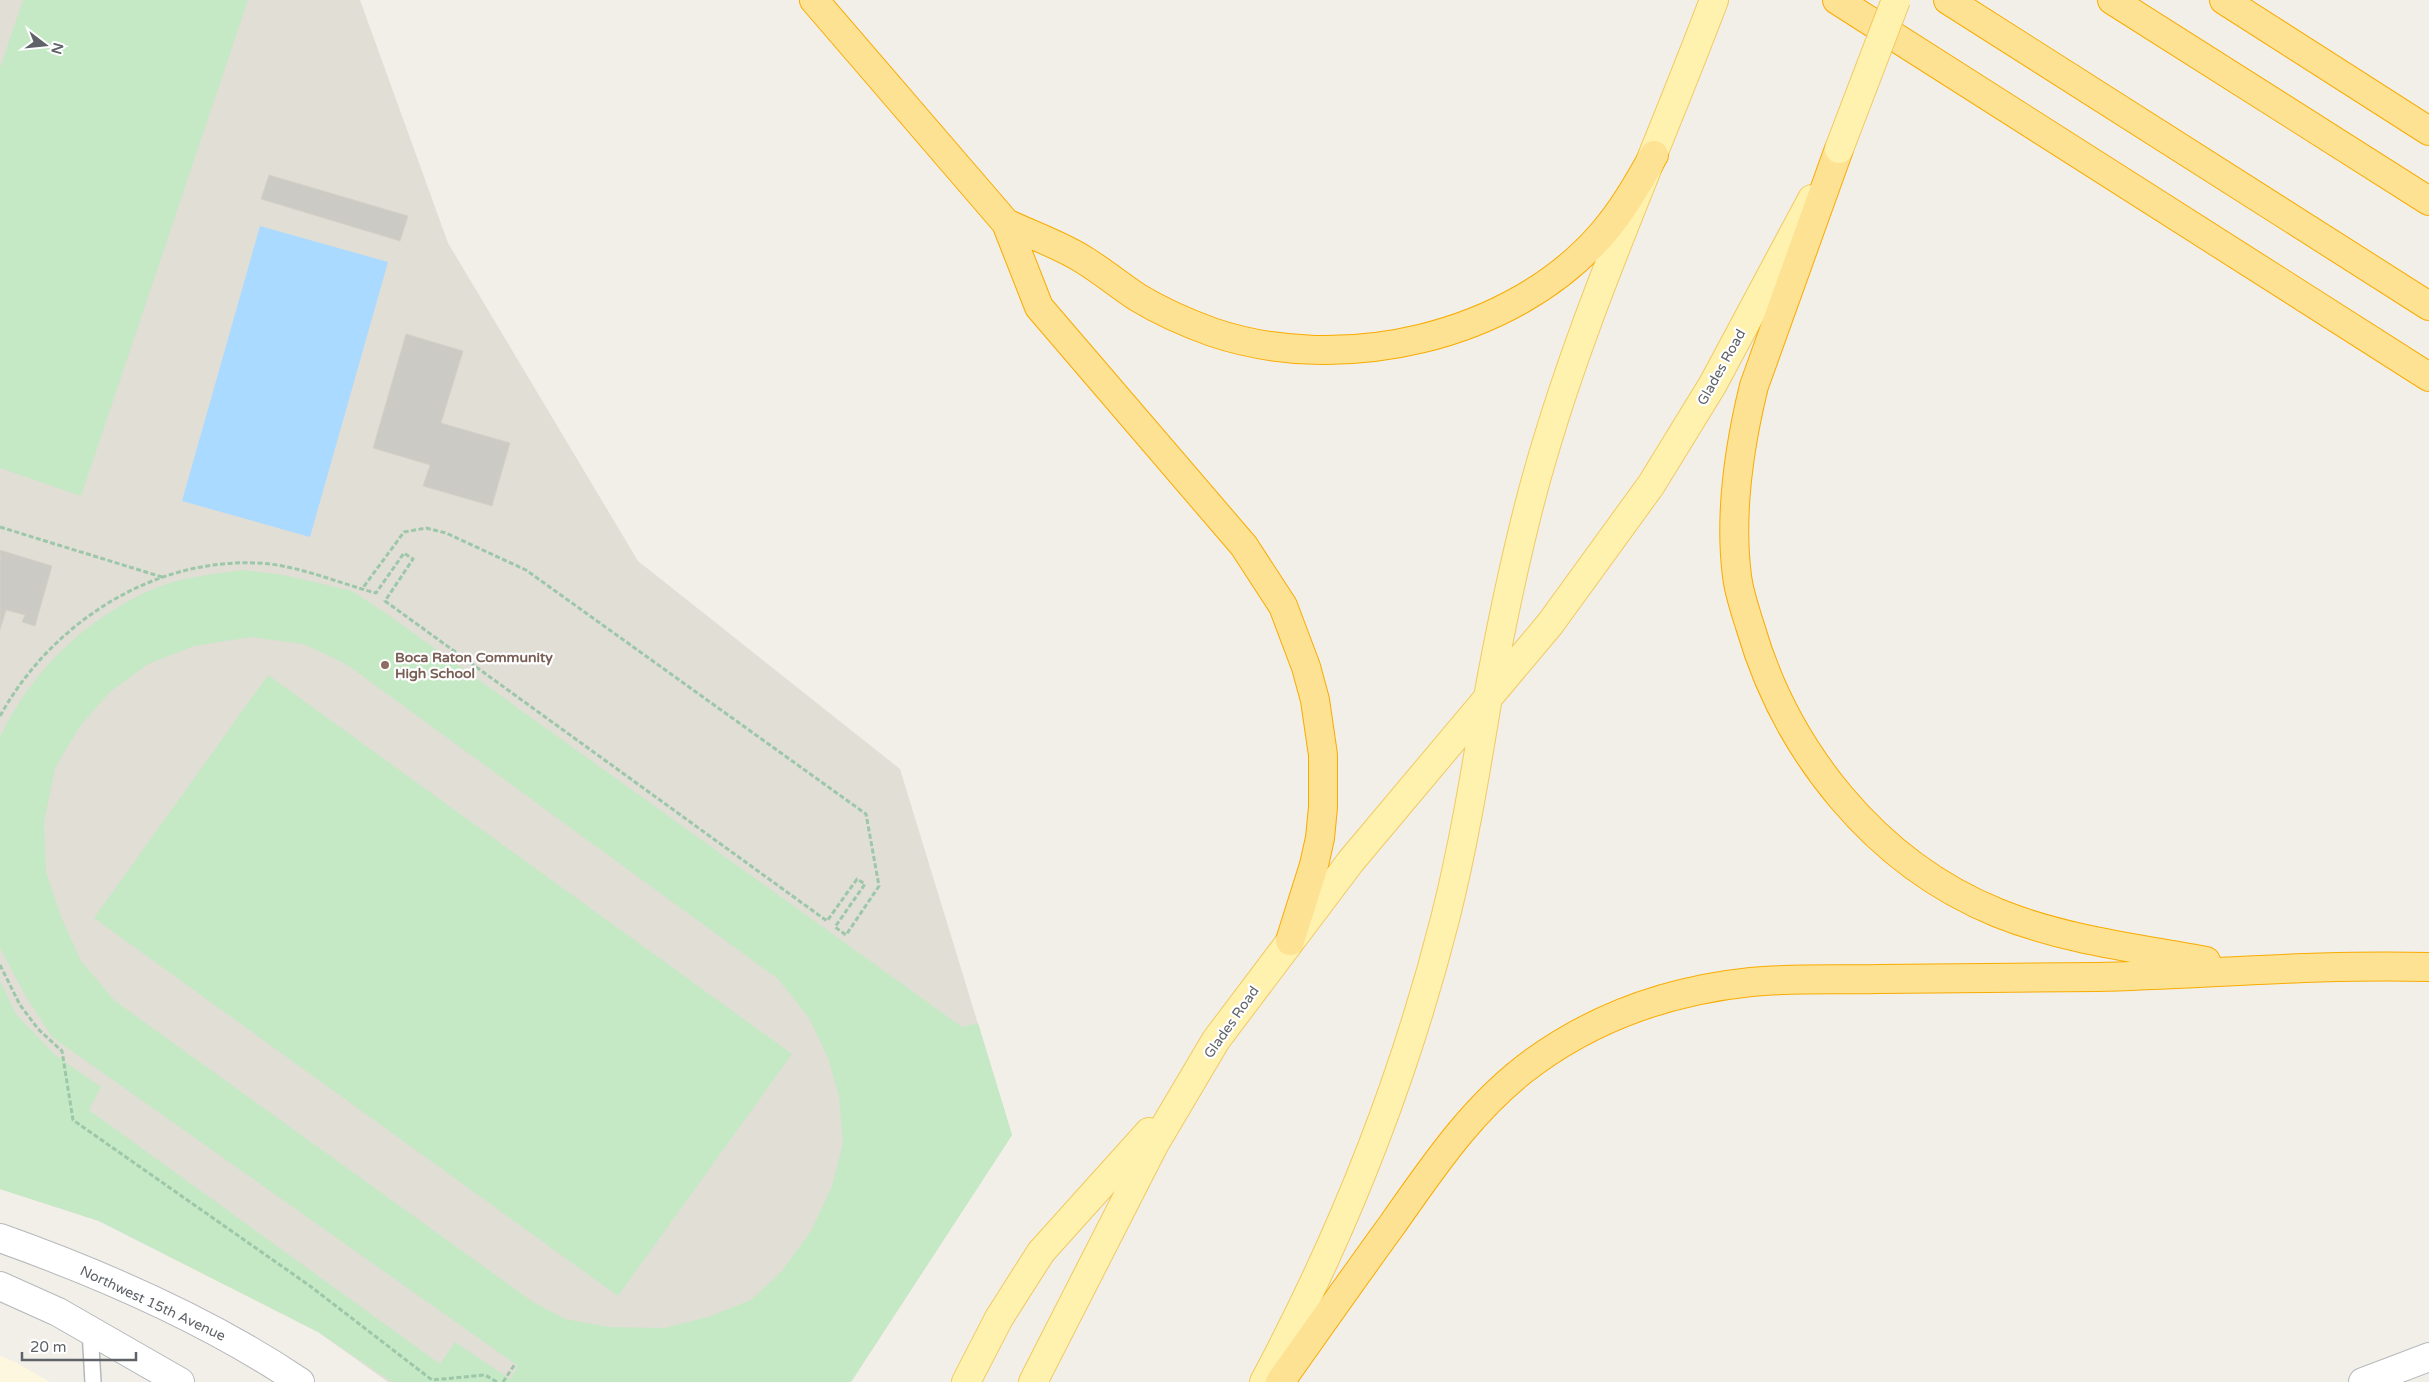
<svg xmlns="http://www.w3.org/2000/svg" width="2429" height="1382" font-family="'Varela Round',sans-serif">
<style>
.commercial{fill:#fef7e0}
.education{fill:#e1ded6}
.green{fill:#c5e8c5;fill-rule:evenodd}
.water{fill:#aadaff}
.building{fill:#cccac5;stroke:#d6d1c6}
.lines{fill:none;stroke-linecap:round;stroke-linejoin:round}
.service-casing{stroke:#b5b8bc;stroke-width:18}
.tertiary-casing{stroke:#b5b8bc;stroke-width:30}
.primary-casing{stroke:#f2c960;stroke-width:30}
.motorway-casing{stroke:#f9ab00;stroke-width:30}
.path{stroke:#9cc7a9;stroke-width:3;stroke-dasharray:5 2.5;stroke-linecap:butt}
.service{stroke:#fff;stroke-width:15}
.tertiary{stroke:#fff;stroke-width:28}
.primary{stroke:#fff2af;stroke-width:28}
.motorway{stroke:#fde293;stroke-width:28}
.primary-bridge-casing{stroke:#f2c960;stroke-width:30;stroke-linecap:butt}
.primary-bridge{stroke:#fff2af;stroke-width:28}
.education-dot{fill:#8d6e63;stroke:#fff;stroke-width:2}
.labels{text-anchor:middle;stroke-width:4.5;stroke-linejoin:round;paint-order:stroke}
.street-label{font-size:14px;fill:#5f6368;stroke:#fff}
.education-label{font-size:14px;font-weight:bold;fill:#785e54;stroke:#fff;text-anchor:start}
</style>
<rect width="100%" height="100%" fill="#f1efe8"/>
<!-- commercial -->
<path class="commercial" d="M0 1356 13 1361 50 1382H0Z"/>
<!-- education -->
<path class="education" d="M0 0H360L448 243 638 561 900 769 1012 1135 851 1382H388L318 1332 99 1221 0 1189Z"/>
<!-- green -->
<path class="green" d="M23 0H248L81 496 0 468V68Z
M242 570 284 575 352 591 387 614 962 1027 978 1023 1012 1135 851 1382H392L318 1332 99 1221 0 1189V981L16 1014 55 1055 101 1087 89 1110 440 1364 455 1342 510 1379 518 1366 52 1037 24 993 0 948V737C32 670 88 616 156 588 183 577 213 574 242 570ZM251 637 304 644 346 664 778 979 809 1018 828 1058 839 1096 843 1143 832 1186 811 1231 781 1272 751 1300 708 1317 664 1328 609 1327 565 1319 533 1302 115 1001 81 961 62 919 46 872 44 822 55 768 80 726 110 692 148 664 194 646Z
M268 675 792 1054 618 1296 94 918Z"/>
<!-- water -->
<path class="water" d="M260 226 388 262 310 537 182 501Z"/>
<!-- building -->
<path class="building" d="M269 175 408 216 400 241 261 199Z
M406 334 463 351 441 423 510 443 492 506 423 486 430 465 373 448Z
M0 550 52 566 35 626 22 622 25 615 6 610 0 630Z"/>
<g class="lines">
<!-- service casing -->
<g class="service-casing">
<path id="service" d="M90 1330 93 1382"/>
</g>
<!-- tertiary casing -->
<g class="tertiary-casing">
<path id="tertiary" d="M0 1238C104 1275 208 1320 300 1382
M0 1286 58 1312 180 1382
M2363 1382 2429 1357"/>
</g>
<!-- primary casing -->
<g class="primary-casing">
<path id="primary" d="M966 1382 999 1318 1041 1252 1149 1132
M1033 1382 1155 1143 1216 1040 1351 861 1550 624 1651 485 1713 384 1812 199
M1264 1382C1342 1236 1404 1080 1445 919 1463 848 1475 775 1487 703 1499 636 1513 568 1530 502 1575 329 1651 167 1714 0"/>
</g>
<!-- motorway casing -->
<g class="motorway-casing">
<path id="motorway" d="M814 0 1006 223 1039 307 1244 546 1283 606 1306 667 1315 700 1323 755V807L1320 838 1314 865 1290 941
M1837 0 2429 377
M1948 0 2429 306
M2112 0 2429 201
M2224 0 2429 131
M1839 149 1754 386C1739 447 1729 513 1737 576 1739 593 1745 610 1750 626 1786 751 1875 863 1998 913 2065 940 2136 948 2206 961
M1006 223C1031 235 1061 245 1084 260 1102 271 1119 285 1137 297 1160 311 1187 323 1212 332 1341 376 1512 338 1602 234 1623 210 1638 183 1654 155
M1280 1382C1317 1330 1354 1277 1392 1225 1434 1165 1475 1104 1535 1061 1599 1015 1674 990 1751 982 1793 978 1836 980 1878 979 1951 978 2024 978 2097 977 2207 974 2318 964 2429 967"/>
</g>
<!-- path -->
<path class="path" d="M0 527 162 577
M0 716C51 624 151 558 258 563 298 565 338 583 376 593L404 553 413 559 385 601 827 921 857 879 865 884 835 927 846 935 879 886 866 814 526 570 446 533 426 528 404 532 362 589
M0 965 20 1005 38 1029 62 1051 73 1120 310 1286 432 1380 485 1375 497 1382
M503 1382 515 1364"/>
<!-- service -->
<use href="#service" class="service"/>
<!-- tertiary -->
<use href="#tertiary" class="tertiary"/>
<!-- primary -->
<use href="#primary" class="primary"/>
<!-- motorway -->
<use href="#motorway" class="motorway"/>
<!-- primary-bridge casing -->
<g class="primary-bridge-casing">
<path id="primary-bridge" d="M1839 149 1896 0"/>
</g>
<!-- primary-bridge -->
<use href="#primary-bridge" class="primary-bridge"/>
</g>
<!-- markers -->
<circle class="education-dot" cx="385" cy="665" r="5"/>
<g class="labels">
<!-- street labels -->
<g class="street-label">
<text transform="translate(1721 367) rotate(-61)" y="5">Glades Road</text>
<text transform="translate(1231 1022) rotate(-55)" y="5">Glades Road</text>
<text transform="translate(153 1303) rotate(25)" y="5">Northwest 15th Avenue</text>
</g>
<!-- education labels -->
<g class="education-label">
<text x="395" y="662">Boca Raton Community<tspan x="395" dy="16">High School</tspan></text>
</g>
</g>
<!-- north arrow -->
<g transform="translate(45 45) rotate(106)" stroke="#ffffff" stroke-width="4" paint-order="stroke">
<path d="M0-4L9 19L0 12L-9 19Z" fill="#5f6368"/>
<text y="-8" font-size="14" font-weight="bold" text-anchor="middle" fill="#5f6368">N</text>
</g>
<!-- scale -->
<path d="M22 1352v8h114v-8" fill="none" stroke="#5f6368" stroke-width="2.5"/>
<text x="30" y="1352" font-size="15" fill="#5f6368" stroke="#ffffff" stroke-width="4" paint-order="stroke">20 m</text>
</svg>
